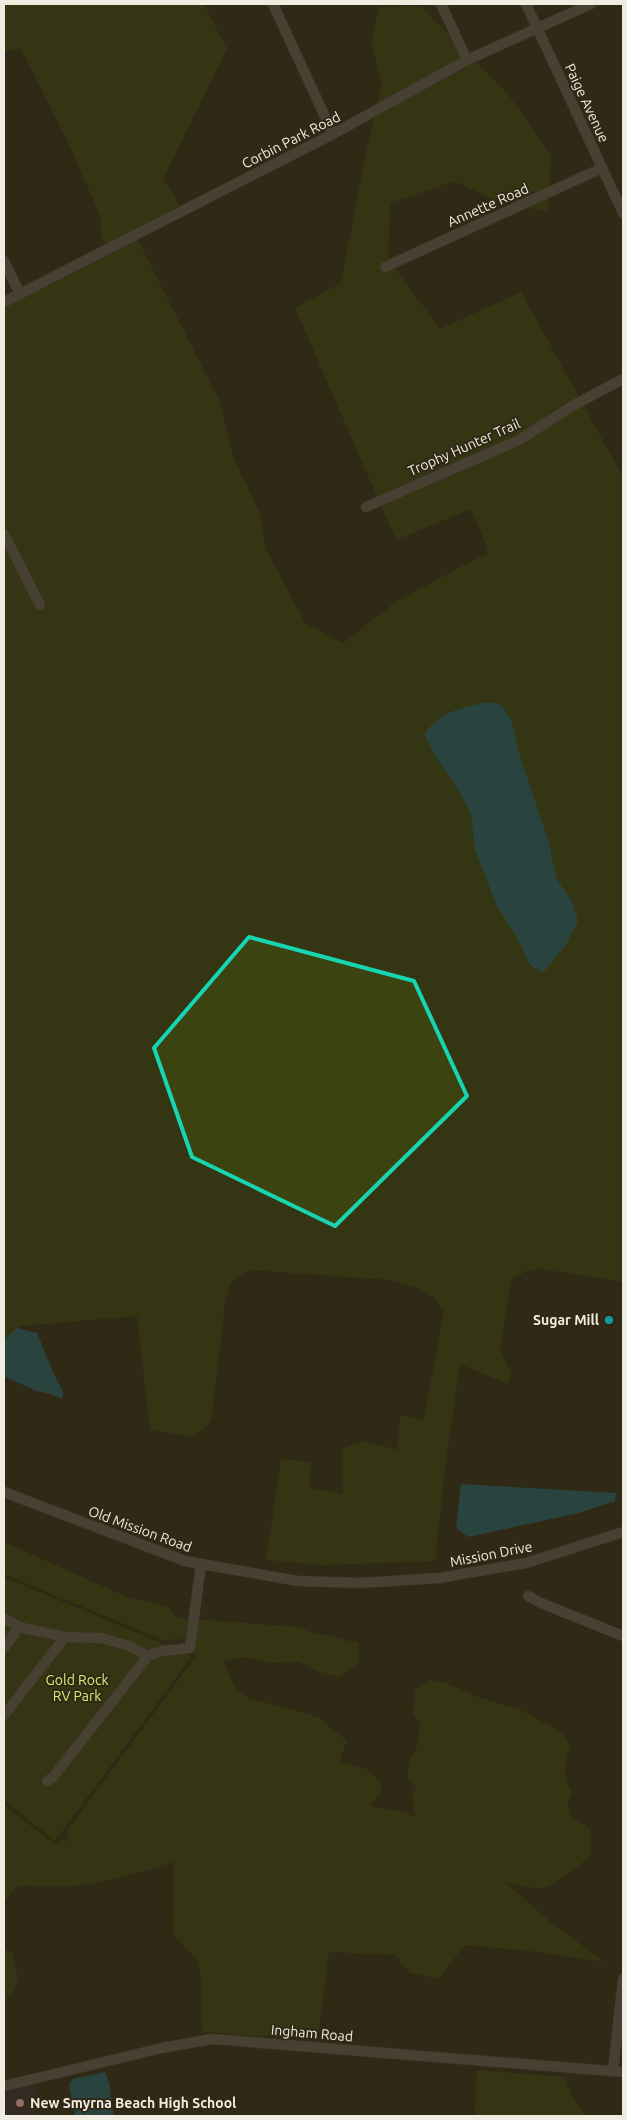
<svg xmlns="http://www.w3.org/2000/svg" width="627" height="2120" font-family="Ubuntu,sans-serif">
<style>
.education{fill:#3c2b35}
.green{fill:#3b4311;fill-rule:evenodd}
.water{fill:#236271}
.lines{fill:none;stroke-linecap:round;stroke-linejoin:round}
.minor-casing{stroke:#4b4432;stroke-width:11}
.minor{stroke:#655b58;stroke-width:10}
.marked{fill:none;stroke:#18d5b2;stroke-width:4;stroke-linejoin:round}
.culture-dot{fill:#0f9aa8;stroke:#302916;stroke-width:2}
.education-dot{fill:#8d6e63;stroke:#302916;stroke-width:2}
.labels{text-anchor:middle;stroke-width:4;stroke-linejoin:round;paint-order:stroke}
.street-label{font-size:14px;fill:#f0ece0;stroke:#302916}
.poi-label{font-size:14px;font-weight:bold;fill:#f0ece0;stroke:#302916;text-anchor:end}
.park-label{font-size:14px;fill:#d6eb78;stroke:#302916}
</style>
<rect width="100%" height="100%" fill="#302916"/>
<!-- education -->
<path class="education" d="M34 2084 39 2116H4V2091Z"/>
<!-- green -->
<path class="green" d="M4 4H204L227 49 163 179 182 209 134 232 220 402 233 457 259 511 266 549 305 623 343 643 397 601 489 552 471 509 396 540 295 308 341 283 365 158 382 83 371 43 379 7 421 6 508 94 551 156 547 212 495 200 454 181 390 203 388 259 440 329 521 292 623 477V1282L536 1268 534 1270H528L511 1280 500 1349 511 1373 508 1384 460 1364 445 1469 435 1561 323 1565 266 1560 281 1459 311 1462 309 1488 343 1494 342 1449 365 1441 397 1450 400 1415 424 1420 444 1311 432 1296 421 1289 391 1280 250 1270C230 1278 229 1284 225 1304L211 1421 194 1437 150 1430 137 1316 20 1326 4 1340V300L106 246 101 235V218L69 144 21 48 4 52ZM511 719 520 756 550 846 556 878 572 901 550 963 543 973 530 965 475 850 471 815 457 787 437 759Z
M4 1542 127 1597 169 1607 177 1618 299 1627 308 1631 358 1643 359 1663 339 1677 317 1671 299 1662 273 1663 243 1657 224 1662 235 1688 250 1699 292 1709 319 1718 347 1741 339 1761 369 1770 381 1783V1794L369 1806 398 1811 415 1816 412 1796 417 1786 407 1780 409 1763 417 1747 420 1724 413 1714 415 1689 431 1680 447 1683 475 1696 523 1711 563 1733 570 1748C564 1766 561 1775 572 1792L567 1804 572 1817 590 1828 591 1856C577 1867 563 1877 548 1886 539 1891 514 1884 505 1882L554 1925 605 1962 530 1951 464 1945 440 1979 410 1973 395 1955 329 1952 318 2038 238 2035 202 2031 201 1980 198 1960 173 1934 174 1862C146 1870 118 1880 88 1884 66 1888 42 1886 19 1885L4 1901V1805L53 1843 56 1844 60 1840 68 1841 67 1831 196 1656 189 1651 187 1639 163 1640 4 1574Z
M4 1577 192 1656 55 1841 4 1800Z
M4 1949 12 1952C17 1968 23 1992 4 2000Z
M477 2070 565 2077 571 2094 585 2116H475Z"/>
<!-- water -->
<path class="water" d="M488 702 501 705 511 719 520 756 550 846 556 878 572 901 578 921 565 946 543 973 530 965 517 938 496 904 475 850 471 815 457 787 437 759 424 734C442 711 460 708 488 702Z
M17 1328 37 1333 53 1372 63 1391 62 1399 50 1394 36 1391 4 1376V1340Z
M461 1484 616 1493 615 1501 579 1513 468 1537 456 1528Z
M105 2072 109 2083 114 2116H75L69 2085 73 2079Z"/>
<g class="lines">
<!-- minor casing -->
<g class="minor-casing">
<path id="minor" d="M273 4 333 134
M441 4 467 60
M526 4 623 213
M4 261 20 294
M385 267 602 168
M4 302 333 134 467 60 591 4
M366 507 519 440 574 405 623 379
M4 534 40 605
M4 1492 185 1561 298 1581 360 1583 439 1578 526 1563 623 1532
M528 1596 541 1603 623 1636
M4 1618 19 1627 65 1637 101 1638 129 1646 148 1656
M4 1648 19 1627
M4 1715 65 1637
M47 1781 53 1777 148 1656 162 1651 190 1648 201 1564
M613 2071 623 1979
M4 2086 162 2048 212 2039 623 2072"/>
</g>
<!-- minor -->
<use href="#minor" class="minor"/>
</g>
<!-- marked area -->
<path d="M0 0H627V2120H0ZM249 937 414 981 467 1096 335 1226 192 1157 154 1048Z" fill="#302916" fill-opacity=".55" fill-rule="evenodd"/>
<path class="marked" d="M249 937 414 981 467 1096 335 1226 192 1157 154 1048Z"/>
<!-- markers -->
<circle class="culture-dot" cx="609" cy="1320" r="5"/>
<circle class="education-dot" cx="20" cy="2103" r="5"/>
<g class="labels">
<!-- street labels -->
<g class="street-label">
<text transform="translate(587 103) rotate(65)" y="5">Paige Avenue</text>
<text transform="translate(291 140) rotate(-27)" y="5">Corbin Park Road</text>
<text transform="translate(488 205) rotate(-24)" y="5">Annette Road</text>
<text transform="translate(464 447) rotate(-24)" y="5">Trophy Hunter Trail</text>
<text transform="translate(140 1529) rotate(20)" y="5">Old Mission Road</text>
<text transform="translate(491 1554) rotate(-11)" y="5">Mission Drive</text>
<text transform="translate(312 2033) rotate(5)" y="5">Ingham Road</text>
</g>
<!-- poi labels -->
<g class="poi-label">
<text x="599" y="1325">Sugar Mill</text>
<text x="30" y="2108" text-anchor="start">New Smyrna Beach High School</text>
</g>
<!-- park labels -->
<g class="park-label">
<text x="77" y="1685">Gold Rock<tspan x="77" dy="16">RV Park</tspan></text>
</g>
</g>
<!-- border -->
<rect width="627" height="2120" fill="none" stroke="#f0ece0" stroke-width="10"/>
</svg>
